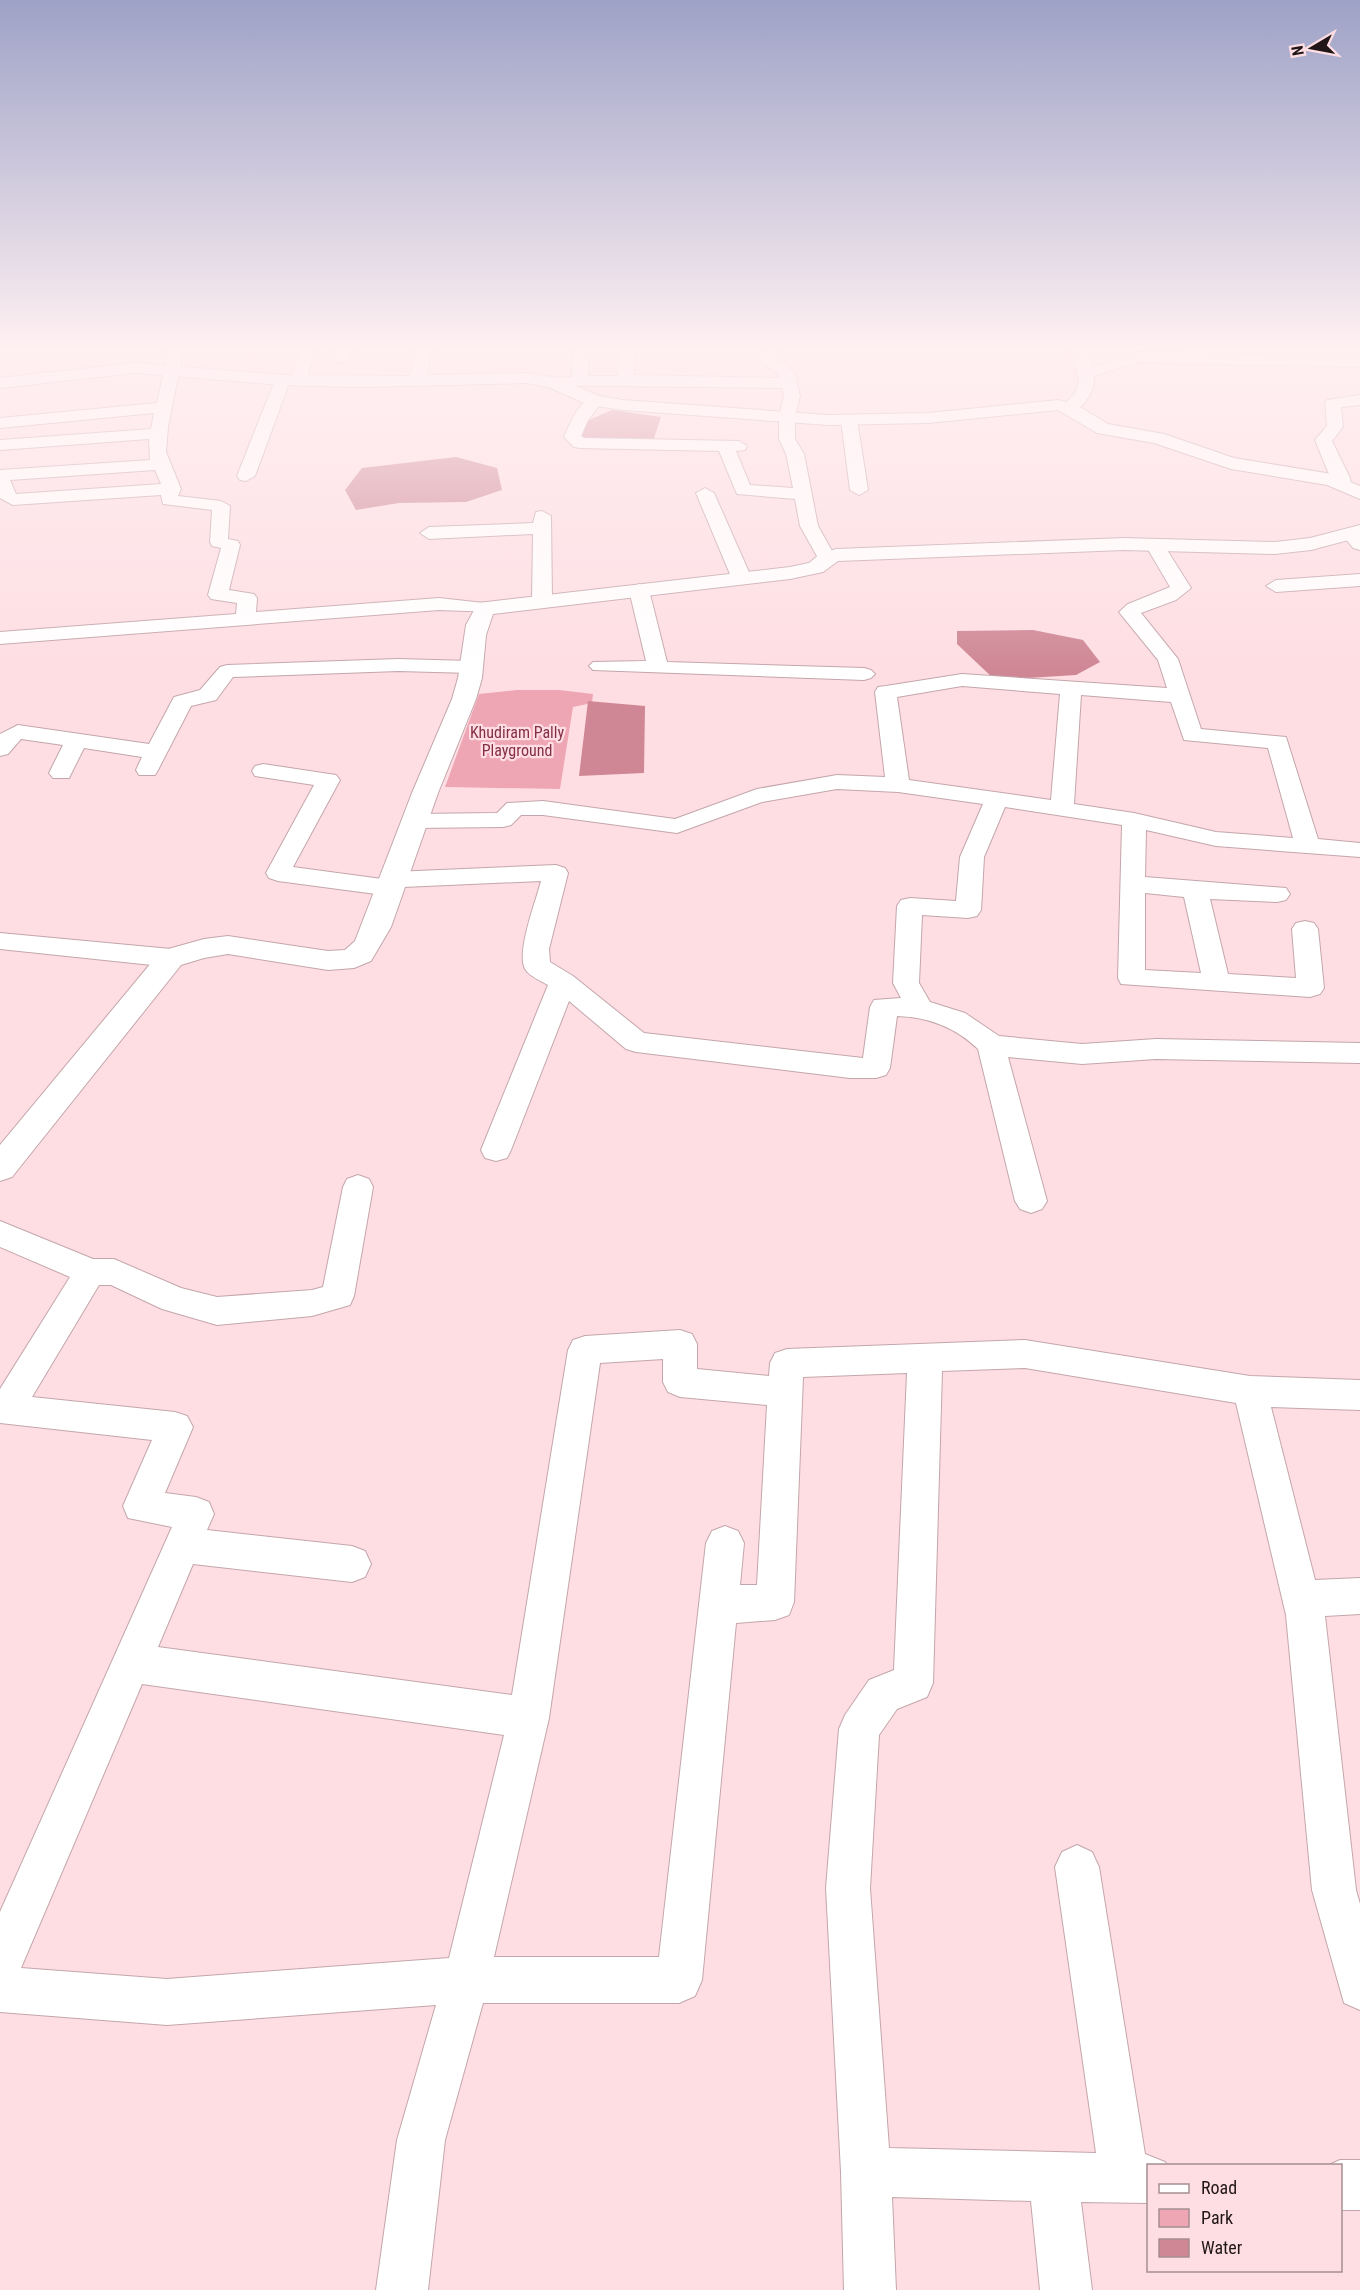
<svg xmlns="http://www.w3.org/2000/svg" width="1360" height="2290" font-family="'Roboto Condensed',sans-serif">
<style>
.green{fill:#efa6b4}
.water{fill:#cf8795}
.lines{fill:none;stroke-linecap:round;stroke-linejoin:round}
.minor-casing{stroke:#c3a6ab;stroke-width:2}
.tertiary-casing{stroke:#c3a6ab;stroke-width:2}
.minor{fill:#fff;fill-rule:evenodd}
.tertiary{fill:#fff;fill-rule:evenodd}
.labels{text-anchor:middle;stroke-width:4.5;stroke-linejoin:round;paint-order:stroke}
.far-park-label{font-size:16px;fill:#852f47;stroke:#fedee3}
</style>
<rect width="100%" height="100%" fill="#fedee3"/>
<!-- green -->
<path class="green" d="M517 690H559L593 694 592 703 573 707 560 789 445 787 479 694Z"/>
<!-- water -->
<path class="water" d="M612 410 661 417 653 441 577 440 589 420Z
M456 457 497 468 502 490 466 502 399 503 356 510 345 490 362 468Z
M1033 630 1083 640 1100 662 1076 675 995 680 957 644V631Z
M588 701 645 706 644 773 579 776Z"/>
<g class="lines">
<!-- minor casing -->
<g class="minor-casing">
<path id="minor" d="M169 348H181L183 351 168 427 166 452 181 489 178 496 221 501 230 506 228 539 238 541 240 545 229 590 254 594 257 598 256 612 439 598 493 604 496 608 493 612 439 610 0 644V632L236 614 237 603 211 599 208 595 221 548 212 546 210 542 212 510 163 504 161 495 13 505 0 498V470L150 460 149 439 0 450V440L151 429 154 413 0 428V418L157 403ZM155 470 161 484 16 494 10 480Z
M301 348H317L306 381 298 386 290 381 255 476 246 481 240 480 237 476 275 380 283 375 291 380Z
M336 348H352L347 362H337L334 359Z
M573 348H589L588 376H618L620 348H636L633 375 780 378C776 367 762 368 758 356L763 348H778L774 358 787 365 795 375 800 396 795 416V439L804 454 818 526 836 558 834 562H820L818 558 800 526 795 499 737 494 719 451 580 448 574 447 564 437C570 423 579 400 595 396L603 401 588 420 581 436 584 438 739 441 747 446 745 450 736 451 750 485 793 488 786 454 779 439V416L784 396 782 388 546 385 544 382 546 379 572 377Z
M1071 348H1086L1093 367 1138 352 1360 357V367L1139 362 1094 376C1095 391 1084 409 1069 413L1061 408 1075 393 1079 381Z
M1360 395V405L1341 407 1343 427 1332 441 1350 478 1351 484 1342 489 1333 484 1315 440 1327 426 1325 403 1327 400Z
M849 415 857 420 868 490 859 495 850 490 841 420Z
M705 488 714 493 752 579 749 583H735L732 579 696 493Z
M542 511 551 516 552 600 549 604H535L532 600 533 534 429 539 420 533 429 527 533 523 536 512Z
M1351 528 1360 533V550L1353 548 1342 534Z
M1155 540 1162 542 1191 588 1176 600 1141 613 1178 659 1201 729 1286 737 1318 839 1360 843V857L1216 846 1146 830 1145 877 1286 888 1290 894 1286 900 1277 902 1210 899 1228 974 1296 978 1292 929 1296 923 1305 921 1314 923 1318 929 1324 988 1320 994 1310 997 1121 984 1118 978 1122 825 1005 807 984 857 981 910 977 916 968 918 922 915 919 983 930 1002 965 1013 999 1036 1082 1044 1156 1039 1360 1043V1063L1156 1059 1082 1064 1008 1057 1047 1201 1042 1209 1031 1213 1020 1209 1015 1201 978 1049C955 1027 928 1017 897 1016L890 1068 886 1075 876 1078H850L636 1052 626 1049 569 1001 511 1150 507 1158 496 1161 485 1158 481 1150 548 985C541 981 529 976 525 969 516 952 536 901 541 881L403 887 400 894 391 896 278 881 269 878 266 873 314 785 255 776 252 771 255 766 263 764 336 775 340 780 293 867 382 879 385 875 394 872 556 865 565 868 568 873 549 949 550 962 573 976 644 1033 863 1058 870 1007 874 1000 901 998 893 983 897 906 901 900 910 898 956 901 960 857 983 804 898 792 837 789 762 802 677 833 543 815H521L511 825 503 827 414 828 406 826 402 821 406 816 414 814 497 813 507 803 543 801 675 819 757 789 837 775 885 777 875 692 878 687 886 686 962 674 1167 688 1158 660 1119 612 1128 604 1170 587 1146 546ZM962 686 1060 694 1051 800 909 780 897 697ZM1081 695 1171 702 1184 740 1268 748 1293 838 1216 832 1134 813 1074 804ZM1145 893 1184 897 1201 973 1145 970Z
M1360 574V586L1276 592 1266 586 1276 580Z
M639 584 649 590 667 662 864 668 871 670 875 674 871 678 864 680 593 670 589 666 593 662 646 661 629 590Z
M398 659 471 661 478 663 482 667 478 671 471 673 398 671 233 677 216 700 191 706 158 770 155 775H139L136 770 142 757 84 748 69 778H53L49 773 63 745 21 739 8 754 0 756V734L18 725 149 744 174 697 200 690 220 667 227 665Z
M0 933 171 949 180 952 184 958 180 964 171 967 0 949Z
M358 1175 369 1179 373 1187 354 1296 350 1305 312 1316 217 1325 162 1309 111 1285H99L32 1397 175 1412 187 1416 193 1427 165 1493 196 1497 209 1502 214 1514 207 1530 352 1546 365 1551 371 1564 365 1577 352 1582 193 1564 158 1647 512 1695 568 1350 573 1340 585 1336 680 1330 692 1334 697 1344V1369L769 1376 770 1363 775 1353 787 1349 1025 1340 1250 1376 1360 1380V1410L1271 1407 1315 1580 1360 1578V1614L1325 1616 1356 1890 1360 1904V2010L1344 2003 1312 1890 1286 1615 1236 1403 1025 1368 942 1371 933 1683 927 1697 897 1709 879 1735 870 1888 889 2148 1096 2153 1055 1867 1062 1852 1077 1845 1092 1852 1099 1867 1145 2154 1165 2162 1167 2166H1148V2203L1081 2202 1092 2290H1040L1031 2201 892 2197 896 2290H844L841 2172 826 1888 839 1729 845 1715 869 1680 894 1670 907 1373 803 1377 794 1602 789 1615 775 1620 736 1623 702 1980 695 1996 679 2003H483L445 2140 428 2290H376L397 2140 436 2005 167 2025 0 2012V1912L172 1527 128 1518 123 1506 152 1440 0 1423V1389L70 1277 0 1247V1221L93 1259H114L181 1288 217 1297 312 1290 323 1287 343 1187 347 1179ZM663 1359V1382L668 1392 680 1397 767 1405 757 1585H740L744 1543 738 1531 725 1526 712 1531 706 1543 659 1957H494L549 1718 600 1363ZM142 1684 504 1735 449 1958 167 1979 21 1968Z
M1340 2160H1360V2210H1340V2166H1327Z"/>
</g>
<!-- tertiary casing -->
<g class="tertiary-casing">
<path id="tertiary" d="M416 348H432L427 375 527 373 558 378 599 396 623 400 828 415 928 413 1058 400 1075 404 1108 424 1164 434 1234 458 1332 474 1360 486V499L1327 485 1231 469 1154 443 1097 433 1058 410 928 423 828 425 623 410 589 405 548 387 527 383 357 387 283 385 135 373 0 388V378L135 363 283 375 410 376Z
M1360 525V537L1311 550 1275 554 1124 550 838 561 823 572 790 579 493 614 486 635 482 678 476 699 438 793 391 927 371 961 354 968 328 970 228 954 204 958 181 965 12 1177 0 1181V1145L161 951 204 939 228 936 328 951 345 950 355 941 412 793 452 699 458 678 466 625 478 603 790 567 809 563 820 554 836 549 1124 538 1275 542 1310 538Z"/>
</g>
<!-- minor -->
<use href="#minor" class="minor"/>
<!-- tertiary -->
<use href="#tertiary" class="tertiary"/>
</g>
<!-- sky -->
<linearGradient id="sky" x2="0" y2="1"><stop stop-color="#9ea2c7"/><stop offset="0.52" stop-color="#fff0f2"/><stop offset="1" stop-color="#fff0f2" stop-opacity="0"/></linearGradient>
<rect width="1360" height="669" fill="url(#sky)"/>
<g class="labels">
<!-- far-park labels -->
<g class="far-park-label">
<text x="517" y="738">Khudiram Pally<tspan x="517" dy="18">Playground</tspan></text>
</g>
</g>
<!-- legend -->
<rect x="1147" y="2164" width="195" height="108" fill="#fedee3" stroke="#a58e91" stroke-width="1.5"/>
<rect x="1159" y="2184" width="30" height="9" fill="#ffffff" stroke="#a58e91" stroke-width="1.5"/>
<text x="1201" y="2194" font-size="18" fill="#201517">Road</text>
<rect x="1159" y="2209" width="30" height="18" fill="#efa6b4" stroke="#a58e91" stroke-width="1.5"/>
<text x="1201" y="2224" font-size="18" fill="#201517">Park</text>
<rect x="1159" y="2239" width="30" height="18" fill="#cf8795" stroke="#a58e91" stroke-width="1.5"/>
<text x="1201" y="2254" font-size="18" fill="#201517">Water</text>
<!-- north arrow -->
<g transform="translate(1312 48) rotate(260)" stroke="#fedee3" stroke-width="4.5" paint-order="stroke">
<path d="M0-4.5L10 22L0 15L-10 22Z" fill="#201517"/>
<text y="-9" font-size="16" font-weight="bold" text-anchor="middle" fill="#201517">N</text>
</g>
</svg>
